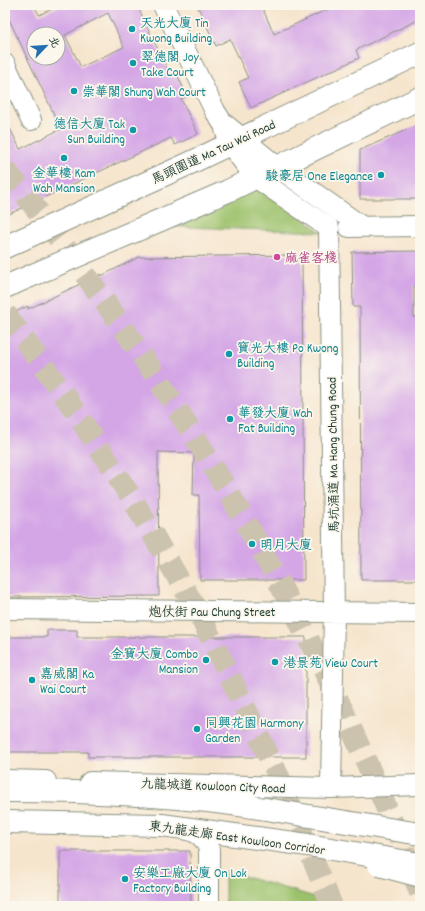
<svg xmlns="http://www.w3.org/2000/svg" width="425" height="911" font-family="Dekko,'LXGW WenKai TC',sans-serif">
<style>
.green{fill:#9bc16b;stroke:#5d7f50}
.building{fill:#d4a6e6;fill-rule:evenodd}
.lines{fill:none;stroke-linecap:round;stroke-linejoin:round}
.highway-tunnel{stroke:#cbc3ae;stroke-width:22;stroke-dasharray:22 11;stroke-linecap:butt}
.minor-casing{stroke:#8a9180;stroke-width:22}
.major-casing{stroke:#8a9180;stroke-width:24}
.highway-casing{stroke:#8a9180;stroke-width:24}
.minor{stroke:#fff;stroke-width:20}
.major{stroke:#fff;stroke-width:22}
.highway{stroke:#fff;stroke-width:22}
.major-bridge-casing{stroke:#8a9180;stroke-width:24;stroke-linecap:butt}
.highway-bridge-casing{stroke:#8a9180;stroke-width:24;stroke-linecap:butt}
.major-bridge{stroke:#fff;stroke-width:22}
.highway-bridge{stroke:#fff;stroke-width:22}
.culture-dot{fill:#0f9aa8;stroke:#fbf7ec;stroke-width:1.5}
.hotel-dot{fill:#d1479c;stroke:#fbf7ec;stroke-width:1.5}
.labels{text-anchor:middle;stroke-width:3.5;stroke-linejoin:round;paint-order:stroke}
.culture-label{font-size:13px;fill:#0d838f;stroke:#fbf7ec;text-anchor:start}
.street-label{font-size:13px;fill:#1f3d34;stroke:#fbf7ec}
.hotel-label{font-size:13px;fill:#b23c85;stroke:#fbf7ec;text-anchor:start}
</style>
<rect width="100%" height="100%" fill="#fbf7ec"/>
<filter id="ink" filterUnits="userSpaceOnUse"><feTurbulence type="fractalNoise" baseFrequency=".025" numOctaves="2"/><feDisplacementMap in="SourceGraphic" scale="8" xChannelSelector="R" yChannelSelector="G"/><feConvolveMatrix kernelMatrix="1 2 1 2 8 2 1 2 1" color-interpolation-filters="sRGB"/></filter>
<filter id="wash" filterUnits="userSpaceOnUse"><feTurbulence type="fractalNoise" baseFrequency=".012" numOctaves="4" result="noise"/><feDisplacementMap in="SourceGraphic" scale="16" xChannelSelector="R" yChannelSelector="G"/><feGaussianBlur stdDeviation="0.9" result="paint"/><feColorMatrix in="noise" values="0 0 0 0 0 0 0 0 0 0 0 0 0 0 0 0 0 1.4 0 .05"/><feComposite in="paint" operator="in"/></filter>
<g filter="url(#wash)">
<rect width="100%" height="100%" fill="#f6e5cd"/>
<!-- green -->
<path class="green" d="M256 183 321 232 157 226Z
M225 871 346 906H225Z"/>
<g id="blocks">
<!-- building -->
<path class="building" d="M5 5H34L39 15 61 5H137L171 77 177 74 187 96 181 99 198 134 175 145 171 138 5 216V118L20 149 61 129 5 11ZM108 13 124 47 81 67 65 35ZM34 34H58V58H34Z
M197 5H261L274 34 337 5H420V19L356 50 359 58 251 108 239 82 248 78 230 39 216 46Z
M420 124V199H360V150Z
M420 251V286H414V317H420V580H361L360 307H353L352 252Z
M302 255 304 580H200L199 495H193L194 453 158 452 159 596 5 597V317L28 306V309L101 274V276L139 257Z
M47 630H77V637H306V757H88V752H5V637H47Z
M60 851H190L191 906H60Z"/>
</g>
</g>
<g filter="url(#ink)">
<use href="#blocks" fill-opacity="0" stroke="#8a9180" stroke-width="1"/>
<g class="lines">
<!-- highway-tunnel -->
<path class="highway-tunnel" d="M5 169C143 343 258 524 350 726 375 781 400 836 420 893
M5 313 67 399 133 500 201 618 279 777 332 906"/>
<!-- minor casing -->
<g class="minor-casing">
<path id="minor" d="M163 5 215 111 222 122 276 166 361 226
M5 64 31 120
M225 129 230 144 255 177 329 228
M349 227 420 226
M329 228 334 612 331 788
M5 609 420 613
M5 780 46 781
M90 782 331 788 420 785
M183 829C197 831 205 837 209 850V906"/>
</g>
<!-- major casing -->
<g class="major-casing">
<path id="major" d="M5 247 188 164 420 53
M5 287 228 191 420 98"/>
</g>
<!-- highway casing -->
<g class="highway-casing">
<path id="highway" d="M5 791C93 791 179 795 266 809
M5 822 162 825 308 845"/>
</g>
<!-- minor -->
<use href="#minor" class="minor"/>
<!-- major -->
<use href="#major" class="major"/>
<!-- highway -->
<use href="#highway" class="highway"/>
<!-- major-bridge casing -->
<g class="major-bridge-casing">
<path id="major-bridge" d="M379 865 420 876"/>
</g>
<!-- highway-bridge casing -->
<g class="highway-bridge-casing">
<path id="highway-bridge" d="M266 809 420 834
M308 845 420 864"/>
</g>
<!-- major-bridge -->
<use href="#major-bridge" class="major-bridge"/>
<!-- highway-bridge -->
<use href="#highway-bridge" class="highway-bridge"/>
</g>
</g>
<!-- markers -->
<g class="culture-dot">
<circle cx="132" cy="29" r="4"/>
<circle cx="133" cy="63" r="4"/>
<circle cx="74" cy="91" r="4"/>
<circle cx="133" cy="130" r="4"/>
<circle cx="64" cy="158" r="4"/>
<circle cx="381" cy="175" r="4"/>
<circle cx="229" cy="354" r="4"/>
<circle cx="230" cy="419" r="4"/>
<circle cx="252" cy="544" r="4"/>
<circle cx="206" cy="660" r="4"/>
<circle cx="275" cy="662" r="4"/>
<circle cx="32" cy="680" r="4"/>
<circle cx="197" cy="729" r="4"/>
<circle cx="125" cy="879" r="4"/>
</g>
<circle class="hotel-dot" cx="277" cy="257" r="4"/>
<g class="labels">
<!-- culture labels -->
<g class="culture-label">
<text x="140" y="27">天光大廈 Tin<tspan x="140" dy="15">Kwong Building</tspan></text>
<text x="141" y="61">翠德閣 Joy<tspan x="141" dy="15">Take Court</tspan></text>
<text x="82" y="96">崇華閣 Shung Wah Court</text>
<text x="125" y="128" text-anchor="end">德信大廈 Tak<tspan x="125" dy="15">Sun Building</tspan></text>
<text x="64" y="177" text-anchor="middle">金華樓 Kam<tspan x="64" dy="15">Wah Mansion</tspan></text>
<text x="373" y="180" text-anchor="end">駿豪居 One Elegance</text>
<text x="237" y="352">寶光大樓 Po Kwong<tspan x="237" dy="15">Building</tspan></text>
<text x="238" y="417">華發大廈 Wah<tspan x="238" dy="15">Fat Building</tspan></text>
<text x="260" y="549">明月大廈</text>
<text x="198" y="658" text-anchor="end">金寶大廈 Combo<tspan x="198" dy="15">Mansion</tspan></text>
<text x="283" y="667">港景苑 View Court</text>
<text x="40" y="678">嘉威閣 Ka<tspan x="40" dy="15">Wai Court</tspan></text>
<text x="205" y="727">同興花園 Harmony<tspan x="205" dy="15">Garden</tspan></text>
<text x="133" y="877">安樂工廠大廈 On Lok<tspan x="133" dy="15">Factory Building</tspan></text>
</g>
<!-- street labels -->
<g class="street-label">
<text transform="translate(213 151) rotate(-25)" y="5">馬頭圍道 Ma Tau Wai Road</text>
<text transform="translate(332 455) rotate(-91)" y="5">馬坑涌道 Ma Hang Chung Road</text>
<text x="212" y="616">炮仗街 Pau Chung Street</text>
<text transform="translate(213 785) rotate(2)" y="5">九龍城道 Kowloon City Road</text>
<text transform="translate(237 837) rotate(8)" y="5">東九龍走廊 East Kowloon Corridor</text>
</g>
<!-- hotel labels -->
<g class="hotel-label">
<text x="285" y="262">麻雀客棧</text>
</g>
</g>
<!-- margin -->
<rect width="425" height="911" fill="none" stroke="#fbf7ec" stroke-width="20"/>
<!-- north arrow -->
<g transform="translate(46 46) rotate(65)"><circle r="19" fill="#fbf7ec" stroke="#a3ada2"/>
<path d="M0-3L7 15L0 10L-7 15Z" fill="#1f6fb2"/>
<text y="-6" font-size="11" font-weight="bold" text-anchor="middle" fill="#1f3d34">北</text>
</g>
</svg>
